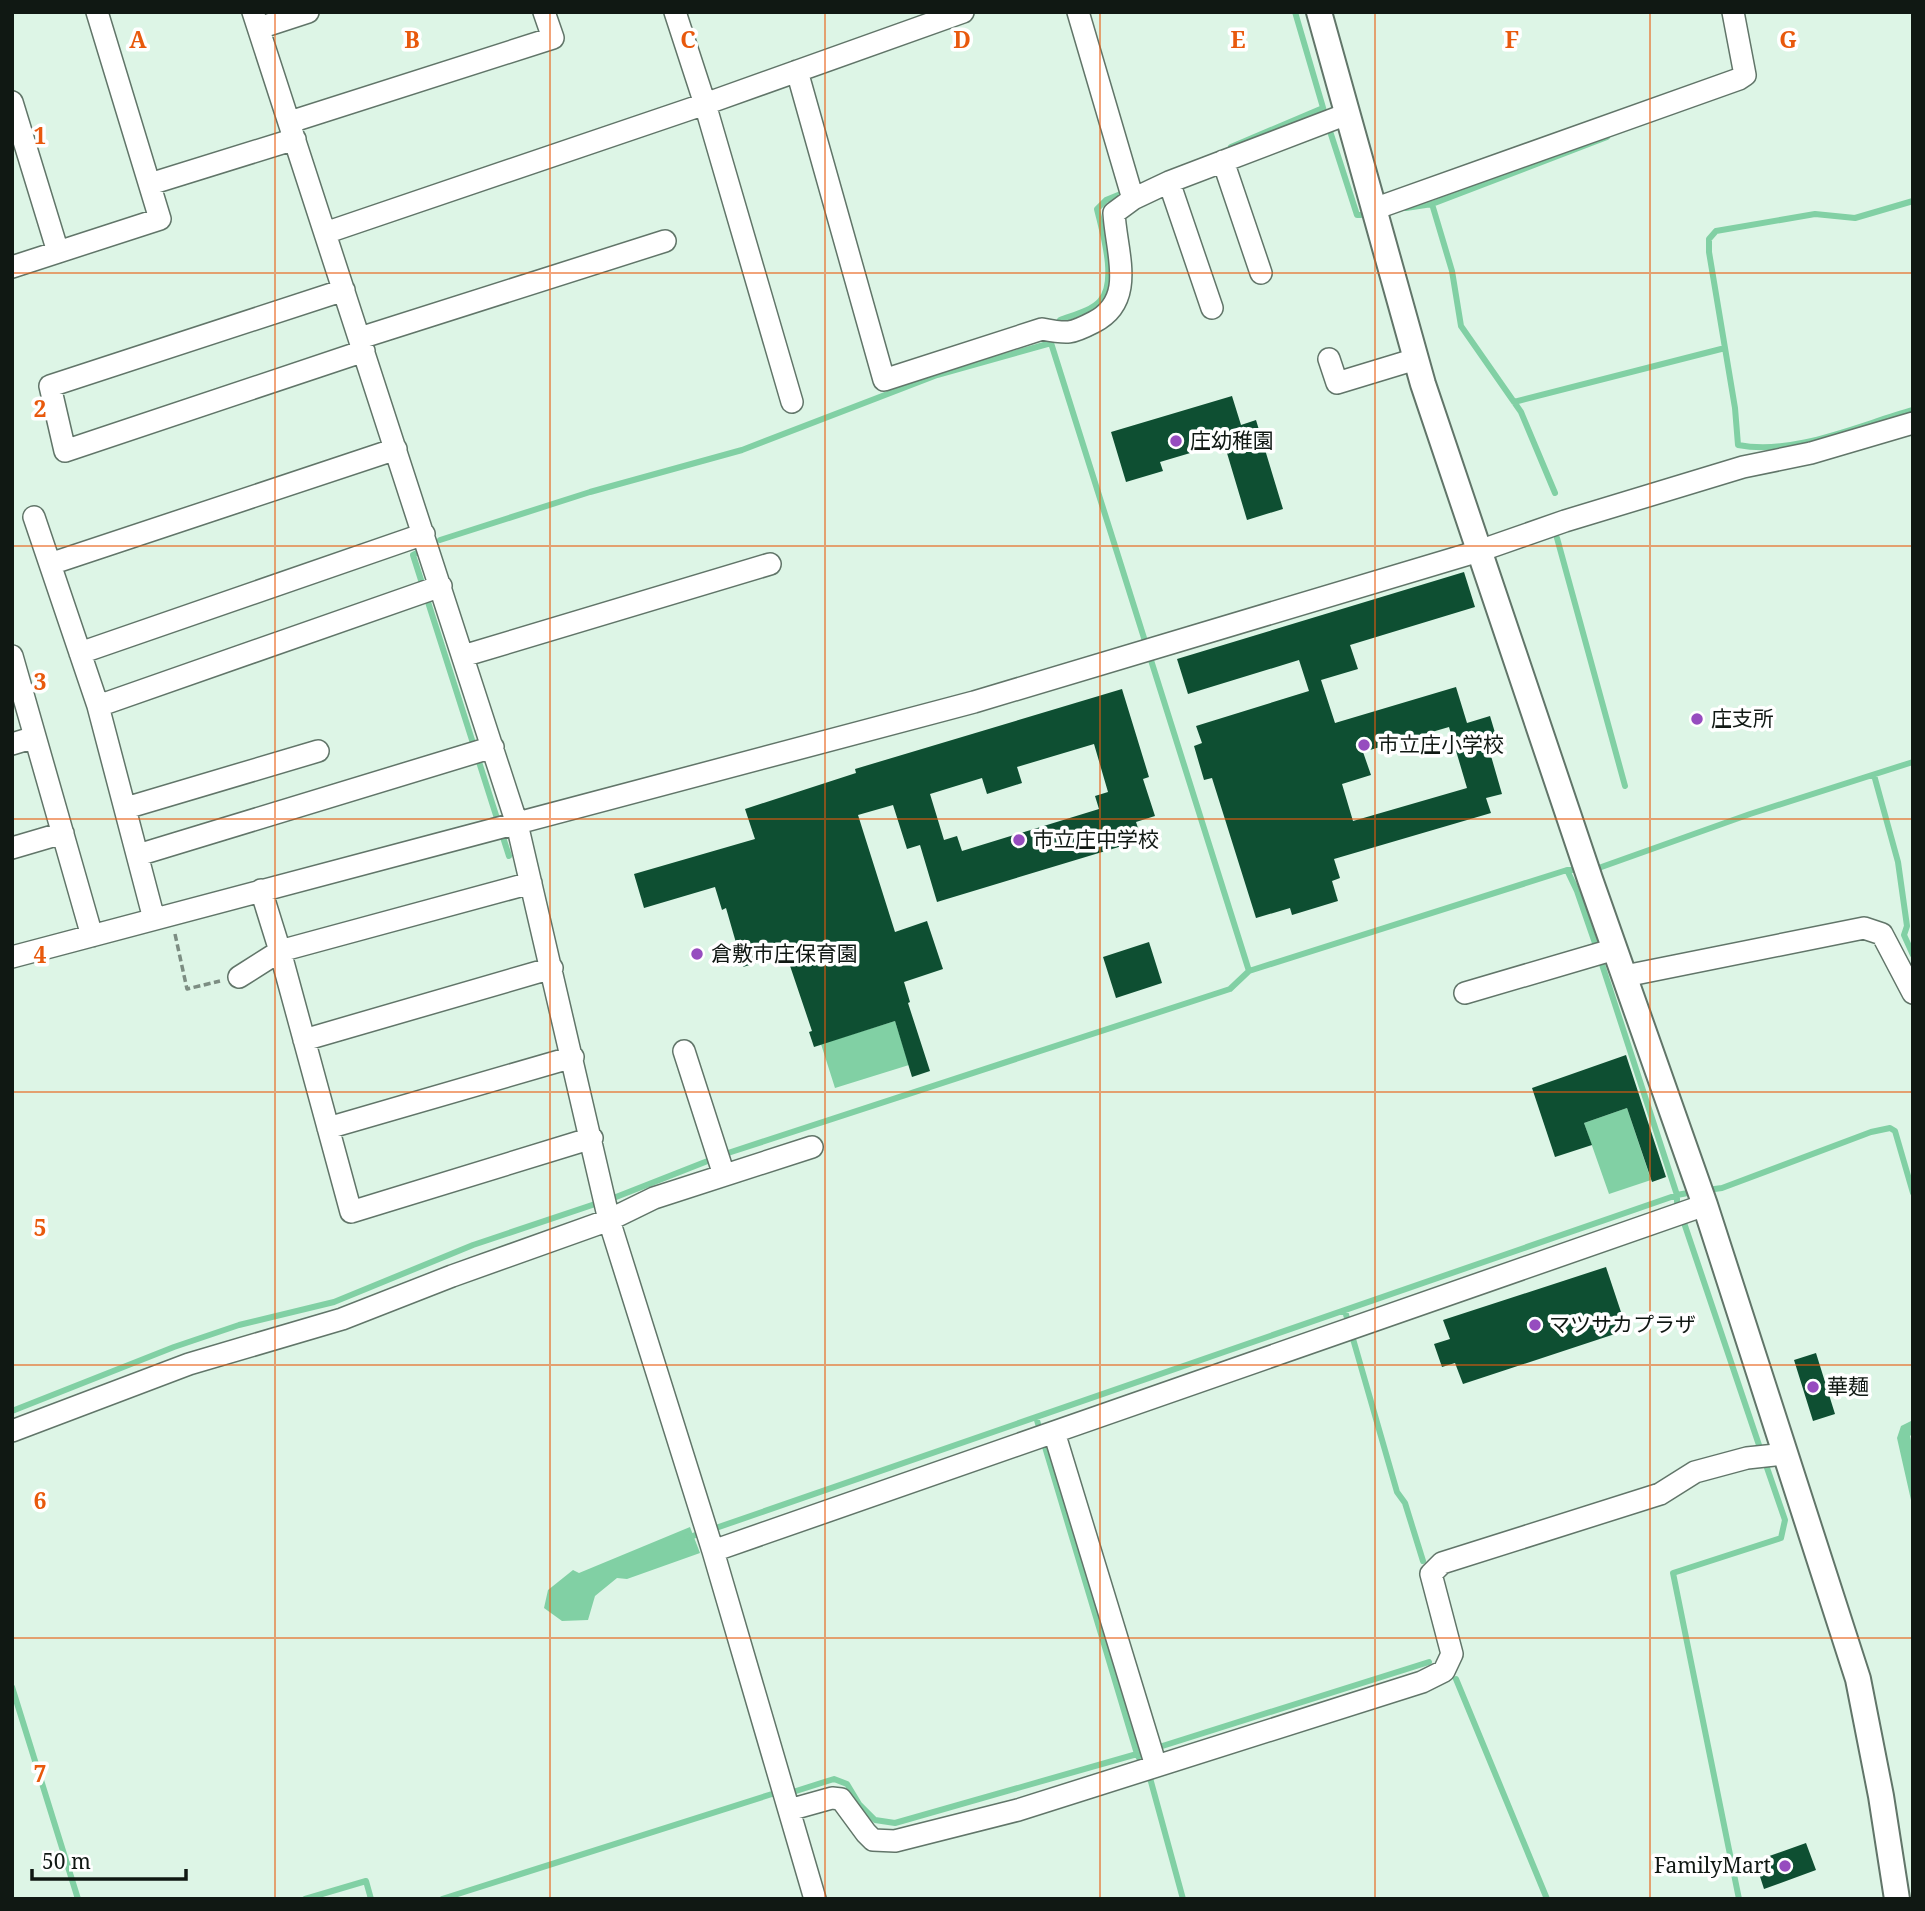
<svg xmlns="http://www.w3.org/2000/svg" width="1925" height="1911" font-family="'Noto Serif','Noto Sans JP',serif">
<style>
.water{fill:#81d0a4}
.lines{fill:none;stroke-linecap:round;stroke-linejoin:round}
.stream{stroke:#81d0a4;stroke-width:6}
.building{fill:#0e4f32;fill-rule:evenodd}
.minor-casing{stroke:#617569;stroke-width:24}
.tertiary-casing{stroke:#617569;stroke-width:28}
.path{stroke:#7c8d82;stroke-width:3.5;stroke-dasharray:7 3.5;stroke-linecap:butt}
.minor{stroke:#fff;stroke-width:21}
.tertiary{stroke:#fff;stroke-width:24}
.grid{fill:none;stroke:#e8590c;stroke-width:2;stroke-opacity:0.55}
.poi-dot{fill:#964cbf;stroke:#fff;stroke-width:2.5}
.labels{text-anchor:middle;stroke-width:7;stroke-linejoin:round;paint-order:stroke}
.poi-label{font-size:21px;fill:#101813;stroke:#fff;text-anchor:start}
.grid-label{font-size:23px;text-anchor:middle;font-weight:bold;fill:#e8590c;stroke:#fff;stroke-width:7;stroke-linejoin:round;paint-order:stroke}
</style>
<rect width="100%" height="100%" fill="#ddf5e6"/>
<!-- water -->
<path class="water" d="M895 1021 909 1065 835 1088 821 1044Z
M1627 1108 1651 1180 1609 1194 1584 1123Z
M1913 1420V1433L1910 1436 1913 1450V1509L1897 1438 1901 1426Z
M690 1527 700 1553 627 1579 617 1578 595 1596 588 1620 562 1621 544 1608 548 1590 573 1570 579 1573Z"/>
<g class="lines">
<!-- stream -->
<path class="stream" d="M1295 12 1324 111
M1328 125 1357 215H1361
M1231 147 1323 108
M1913 201 1855 218 1815 214 1716 231 1709 239V252L1735 408 1738 445C1794 456 1859 425 1913 410
M1432 204 1607 137
M1406 208 1432 204 1452 271 1461 326 1521 412 1555 493
M1058 326 1060 320C1073 315 1091 311 1100 301 1118 282 1102 231 1097 209L1106 200 1128 191
M1054 336 1051 343 1249 971
M1514 402 1725 348
M1557 538 1625 786
M440 540 590 492 742 450 937 375 1051 343
M417 553 413 555 509 856
M1874 775 1898 862 1907 926 1904 935 1913 955
M1567 870 1577 891 1596 946 1677 1195V1202L1761 1451
M1593 870 1750 814 1913 762
M1707 1190 1722 1188 1871 1132 1890 1128 1895 1131 1913 1193
M1345 1311 1397 1492 1405 1503 1423 1561
M12 1411 174 1347 239 1325 334 1302 473 1245 616 1197 728 1153 1230 989 1249 971 1567 870H1582
M1036 1417 1137 1754 1150 1778 1183 1899
M687 1538 1677 1195 1693 1192
M1456 1679 1547 1899
M12 1687 78 1899
M305 1899 366 1881 371 1899
M442 1899 772 1794 796 1791 834 1779 847 1784 859 1804 875 1820 895 1823 1137 1754 1429 1662
M1739 1899 1673 1573 1781 1538 1785 1520 1765 1462"/>
</g>
<!-- building -->
<path class="building" d="M1232 396 1241 425 1256 420 1283 509 1247 520 1224 443 1160 462 1163 471 1126 482 1111 432Z
M1464 572 1475 607 1350 645 1358 669 1321 680 1335 723 1456 687 1467 723 1490 716 1499 746 1489 749 1502 794 1486 798 1491 813 1334 859 1340 878 1332 881 1338 901 1292 915 1290 908 1256 918 1212 778 1204 780 1194 746 1202 743 1196 726 1309 691 1299 660 1188 694 1177 659ZM1449 727 1467 788 1353 821 1342 784 1371 775 1363 752Z
M1122 689 1149 777 1143 779 1155 816 1136 822 1142 840 937 902 920 845 907 849 893 805 858 815 895 932 927 921 943 969 904 982 910 1002 908 1003 930 1071 912 1077 895 1021 814 1047 809 1032 812 1031 786 954 743 967 726 908 722 910 715 887 644 908 634 874 755 839 745 809 856 773 855 769ZM1094 744 1108 792 1095 796 1099 809 962 851 957 836 944 840 930 794 982 778 987 794 1022 783 1017 767Z
M1149 942 1162 983 1116 998 1103 957Z
M1626 1055 1666 1177 1652 1182 1627 1108 1584 1123 1592 1145 1555 1157 1532 1088Z
M1606 1267 1627 1330 1463 1384 1455 1363 1442 1367 1434 1344 1450 1339 1443 1320Z
M1816 1353 1835 1414 1813 1421 1794 1360Z
M1806 1843 1816 1870 1764 1889 1755 1861Z"/>
<g class="lines">
<!-- minor casing -->
<g class="minor-casing">
<path id="minor" d="M253 12 517 824 609 1220 713 1551 815 1899
M675 12 705 104 792 402
M1078 12 1133 199
M259 28 308 12
M797 71 884 380 1042 329C1068 334 1071 334 1094 322 1137 300 1116 252 1114 213L1133 199 1169 182 1347 114
M12 102 58 252
M290 122 553 38 544 12
M1223 161 1261 273
M1169 182 1212 308
M150 184 295 139
M1374 209 1739 79 1745 75 1733 12
M325 233 705 104 963 12
M12 267 160 219 97 12
M344 290 50 386 65 451 364 351
M360 338 665 241
M1329 359 1337 383 1416 359
M34 517 98 706 154 919
M50 564 396 449
M80 653 424 534
M12 656 92 936
M463 656 770 564
M98 706 441 586
M12 744 35 737
M126 808 318 751
M12 848 63 833
M138 855 493 747
M261 890 280 951 351 1212 592 1138
M12 957 974 702 1479 551 1565 521 1743 467 1811 453 1913 423
M1625 976 1864 928 1882 934 1913 993
M239 977 280 951 531 883
M1465 993 1615 949
M304 1040 552 968
M684 1051 724 1175
M328 1128 573 1057
M12 1431 189 1364 342 1319 452 1276 609 1220 654 1198 812 1147
M1054 1432 1156 1766
M713 1551 1705 1205
M789 1810 832 1798 841 1799 866 1833 873 1840 895 1841 1018 1810 1422 1682 1444 1671 1452 1654 1431 1574 1442 1563 1660 1494 1695 1472 1747 1458 1785 1454"/>
</g>
<!-- tertiary casing -->
<g class="tertiary-casing">
<path id="tertiary" d="M1319 12 1423 384 1590 879 1705 1205 1858 1679 1881 1796 1897 1899"/>
</g>
<!-- path -->
<path class="path" d="M175 934 187 989 220 981"/>
<!-- minor -->
<use href="#minor" class="minor"/>
<!-- tertiary -->
<use href="#tertiary" class="tertiary"/>
</g>
<!-- grid -->
<path class="grid" d="M275 12V1899M550 12V1899M825 12V1899M1100 12V1899M1375 12V1899M1650 12V1899M12 273H1913M12 546H1913M12 819H1913M12 1092H1913M12 1365H1913M12 1638H1913"/>
<!-- markers -->
<g class="poi-dot">
<circle cx="1176" cy="441" r="7"/>
<circle cx="1697" cy="719" r="7"/>
<circle cx="1364" cy="745" r="7"/>
<circle cx="1019" cy="840" r="7"/>
<circle cx="697" cy="954" r="7"/>
<circle cx="1535" cy="1325" r="7"/>
<circle cx="1813" cy="1387" r="7"/>
<circle cx="1785" cy="1866" r="7"/>
</g>
<g class="labels">
<!-- poi labels -->
<g class="poi-label">
<text x="1190" y="448">庄幼稚園</text>
<text x="1711" y="726">庄支所</text>
<text x="1378" y="752">市立庄小学校</text>
<text x="1033" y="847">市立庄中学校</text>
<text x="711" y="961">倉敷市庄保育園</text>
<text x="1549" y="1332">マツサカプラザ</text>
<text x="1827" y="1394">華麺</text>
<text x="1771" y="1873" text-anchor="end">FamilyMart</text>
</g>
</g>
<g class="grid-label">
<text x="138" y="48">A</text>
<text x="412" y="48">B</text>
<text x="688" y="48">C</text>
<text x="962" y="48">D</text>
<text x="1238" y="48">E</text>
<text x="1512" y="48">F</text>
<text x="1788" y="48">G</text>
<text x="40" y="144">1</text>
<text x="40" y="417">2</text>
<text x="40" y="690">3</text>
<text x="40" y="963">4</text>
<text x="40" y="1236">5</text>
<text x="40" y="1509">6</text>
<text x="40" y="1782">7</text>
</g>
<!-- border -->
<rect width="1925" height="1911" fill="none" stroke="#101813" stroke-width="28"/>
<!-- scale -->
<path d="M32 1869v10h154v-10" fill="none" stroke="#101813" stroke-width="3.5"/>
<text x="42" y="1869" font-size="21" fill="#101813" stroke="#ffffff" stroke-width="5" paint-order="stroke">50 m</text>
</svg>
